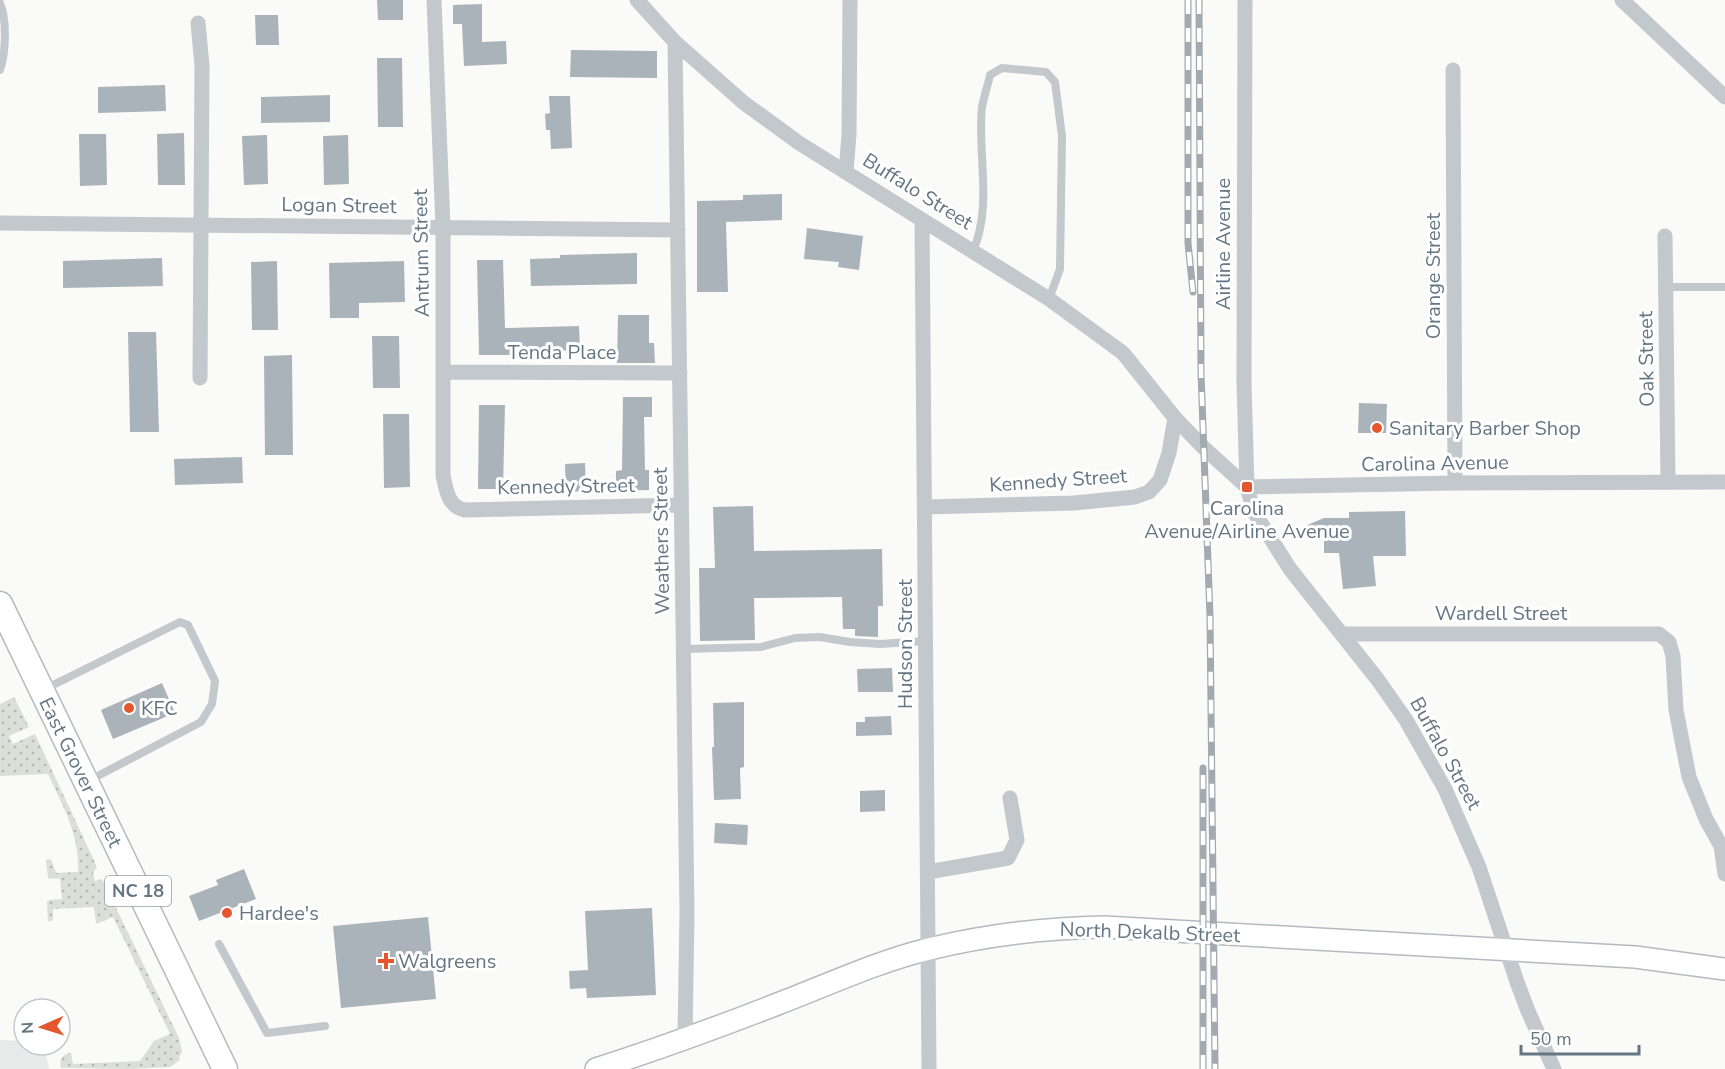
<svg xmlns="http://www.w3.org/2000/svg" width="1725" height="1069" font-family="'Nunito Sans',sans-serif">
<style>
.built{fill:#e8e9e9}
.grass{fill:url(#grass-dots)}
.building{fill:#aab3b9}
.lines{fill:none;stroke-linecap:round;stroke-linejoin:round}
.secondary-casing{stroke:#b3babf;stroke-width:24}
.primary-casing{stroke:#b5babe;stroke-width:27}
.lane{stroke:#c3c8cc;stroke-width:8}
.street{stroke:#c3c8cc;stroke-width:15}
.secondary{stroke:#fff;stroke-width:21}
.primary{stroke:#fff;stroke-width:24}
.rail-casing{stroke:#a2aab0;stroke-width:7}
.rail{stroke:#fff;stroke-width:4.5;stroke-dasharray:14;stroke-linecap:butt}
.poi-dot{fill:#e4572e;stroke:#fff;stroke-width:2}
.labels{text-anchor:middle;stroke-width:6;stroke-linejoin:round;paint-order:stroke}
.shield{fill:#fff;stroke:#939fa8;stroke-width:1.5}
.shield-label{font-size:18px;font-weight:bold;fill:#657683}
.street-label{font-size:20px;fill:#657683;stroke:#fff}
.poi-label{font-size:20px;fill:#657683;stroke:#fff;text-anchor:start}
</style>
<defs>
<pattern id="grass-dots" width="8" height="8" patternUnits="userSpaceOnUse" patternTransform="scale(1.5)"><rect width="8" height="8" fill="#dadfd7"/><path d="M2 2h.1M6 6h.1" fill="none" stroke="#b4b9b4" stroke-width="1.8" stroke-linecap="round"/></pattern>
</defs>
<rect width="100%" height="100%" fill="#fafaf8"/>
<!-- built -->
<path class="built" d="M0 1040 24 1041V1045H44L49 1069H0Z"/>
<!-- grass -->
<path class="grass" d="M14 697 29 727 9 736 13 744 35 734 97 867 93 873 95 881 102 879 179 1038 182 1051 179 1058 180 1060 170 1067 131 1069 61 1068C59 1060 62 1054 71 1053L73 1064 140 1061 154 1041 170 1034 113 917 96 924 94 907 53 909V920L48 922 47 902 49 900 62 899 60 879 48 878 46 860 51 859 56 873 78 872C80 836 63 806 48 774L0 776V704Z"/>
<!-- building -->
<path class="building" d="M377 0H403V20H378Z
M482 4V42L506 41 507 64 464 66 462 24H453V5Z
M255 15H278L279 45H256Z
M571 50 657 51V78L570 77Z
M377 58H402L403 127H378Z
M165 85 166 111 98 113V87Z
M330 95V122L261 123V97Z
M549 96H570L572 148 551 149 550 130H546L545 114 550 113Z
M184 133 185 185H158L157 134Z
M79 134H106L107 185 80 186Z
M267 135 268 184 244 185 242 136Z
M348 135 349 184 324 185 323 136Z
M782 194V220L726 222 728 292H697V201L743 200V195Z
M807 228 863 236 859 270 838 267 839 262 804 259Z
M637 253V284L531 286 530 259 560 258V255Z
M162 258 163 286 63 288V261Z
M477 260H503L505 328 579 326 580 350 548 351V355H479Z
M277 261 278 330H252L251 262Z
M404 261 405 302 359 303V318H330L329 263Z
M618 315H649V343H654L655 363H617Z
M128 332H156L159 432H130Z
M372 336H399L400 388H373Z
M292 355 293 455H265L264 356Z
M623 397H652V417H644L645 470H649V490L616 491V471L622 470Z
M1359 403 1387 404 1386 433H1358Z
M479 405H505L503 489H478Z
M383 414H409L410 487 384 488Z
M242 457 243 483 175 485 174 459Z
M585 463 586 491 566 492 565 464Z
M753 506 754 551 882 549 883 606H878V637L855 636V629H843L842 597 754 598 755 640 700 641 699 568H715L713 507Z
M1405 511 1406 556H1373L1376 586 1343 589 1339 553H1324V536L1305 526 1324 518H1349V512Z
M892 668 893 692H858L857 669Z
M162 683 175 713 113 739 101 710Z
M744 702V767L740 768 741 799 714 800 712 747H714L713 703Z
M891 716 892 735 856 736V722H865V717Z
M885 790V811L860 812V791Z
M715 823 748 825 747 845 714 843Z
M244 869 256 899 199 921 189 896 218 885 216 880Z
M652 908 656 995 587 998 586 988 570 989 569 971 588 970 585 911Z
M428 917 436 999 341 1008 333 926Z"/>
<g class="lines">
<!-- secondary casing -->
<g class="secondary-casing">
<path id="secondary" d="M596 1069C658 1049 719 1027 780 1003 827 985 879 961 929 949 986 935 1046 928 1104 927L1635 957 1725 969"/>
</g>
<!-- primary casing -->
<g class="primary-casing">
<path id="primary" d="M0 604 225 1069"/>
</g>
<!-- lane -->
<path class="lane" d="M0 3C7 19 6 53 0 70
M973 251C993 205 977 154 982 107 984 96 988 85 990 75L1002 68 1046 72 1055 82 1062 136 1060 269 1049 299
M1666 287H1725
M683 649 761 647 795 638 820 637 850 642 880 644 926 641
M45 689 180 622 188 625 215 681 212 704 201 722 90 780
M219 944 267 1033 325 1026"/>
<!-- street -->
<path class="street" d="M434 0 443 227V475C446 489 448 507 465 510L681 505
M637 0 675 42 744 103 799 143 1049 299 1123 353 1175 418 1203 447 1247 487 1455 483 1725 482
M1245 0 1244 383 1247 487 1254 512 1290 569 1378 680 1406 720 1445 789 1479 867 1517 982 1528 1011 1554 1069
M1622 0 1725 97
M198 23 202 66 200 378
M675 42 687 912 685 1040
M1453 70 1455 483
M846 171 849 135 850 0
M922 220 929 1069
M0 223 678 230
M1665 236 1668 481
M443 372 680 373
M925 507 1074 503 1135 497 1149 492 1160 480 1169 453 1175 418
M1343 634H1659L1669 642 1673 656 1676 710 1689 777 1706 819 1721 846 1725 874
M928 872 1008 858 1017 840 1010 798"/>
<!-- secondary -->
<use href="#secondary" class="secondary"/>
<!-- primary -->
<use href="#primary" class="primary"/>
<!-- rail casing -->
<g class="rail-casing">
<path id="rail" d="M1188 0V243L1193 292
M1199 0 1201 373 1210 616 1215 1069
M1203 1069V768"/>
</g>
<!-- rail -->
<use href="#rail" class="rail"/>
</g>
<!-- markers -->
<g class="poi-dot">
<circle cx="1377" cy="428" r="6"/>
<rect x="1241" y="481" width="12" height="12" rx="3"/>
<circle cx="129" cy="708" r="6"/>
<circle cx="227" cy="913" r="6"/>
<path d="M383 952h6v6h6v6h-6v6h-6v-6h-6v-6h6z"/>
</g>
<g class="labels">
<!-- shield labels -->
<rect class="shield" x="105" y="876" width="66" height="30" rx="4.5"/>
<g class="shield-label">
<text x="138" y="897">NC 18</text>
</g>
<!-- street labels -->
<g class="street-label">
<text transform="translate(918 191) rotate(32)" y="7">Buffalo Street</text>
<text transform="translate(339 205) rotate(1)" y="7">Logan Street</text>
<text transform="translate(1223 244) rotate(-90)" y="7">Airline Avenue</text>
<text transform="translate(421 253) rotate(-91)" y="7">Antrum Street</text>
<text transform="translate(1433 276) rotate(-90)" y="7">Orange Street</text>
<text x="562" y="359">Tenda Place</text>
<text transform="translate(1646 359) rotate(-91)" y="7">Oak Street</text>
<text transform="translate(1435 463) rotate(-1)" y="7">Carolina Avenue</text>
<text transform="translate(1058 480) rotate(-4)" y="7">Kennedy Street</text>
<text transform="translate(566 486) rotate(-1)" y="7">Kennedy Street</text>
<text transform="translate(661 541) rotate(-91)" y="7">Weathers Street</text>
<text x="1501" y="620">Wardell Street</text>
<text transform="translate(905 644) rotate(-90)" y="7">Hudson Street</text>
<text transform="translate(1446 753) rotate(61)" y="7">Buffalo Street</text>
<text transform="translate(81 772) rotate(64)" y="7">East Grover Street</text>
<text transform="translate(1150 932) rotate(2)" y="7">North Dekalb Street</text>
</g>
<!-- poi labels -->
<g class="poi-label">
<text x="1389" y="435">Sanitary Barber Shop</text>
<text x="1247" y="515" text-anchor="middle">Carolina<tspan x="1247" dy="23">Avenue/Airline Avenue</tspan></text>
<text x="141" y="715">KFC</text>
<text x="239" y="920">Hardee's</text>
<text x="398" y="968">Walgreens</text>
</g>
</g>
<!-- north arrow -->
<g transform="translate(42 1027) rotate(267)"><circle r="28" fill="#ffffff" stroke="#c1c8cd" stroke-width="1.5"/>
<path d="M0-4.5L10 22L0 15L-10 22Z" fill="#e4572e"/>
<text y="-9" font-size="16" font-weight="bold" text-anchor="middle" fill="#657683">N</text>
</g>
<!-- scale -->
<path d="M1521 1045v9h118v-9" fill="none" stroke="#657683" stroke-width="3"/>
<text x="1530" y="1045" font-size="18" fill="#657683" stroke="#ffffff" stroke-width="4.5" paint-order="stroke">50 m</text>
</svg>
